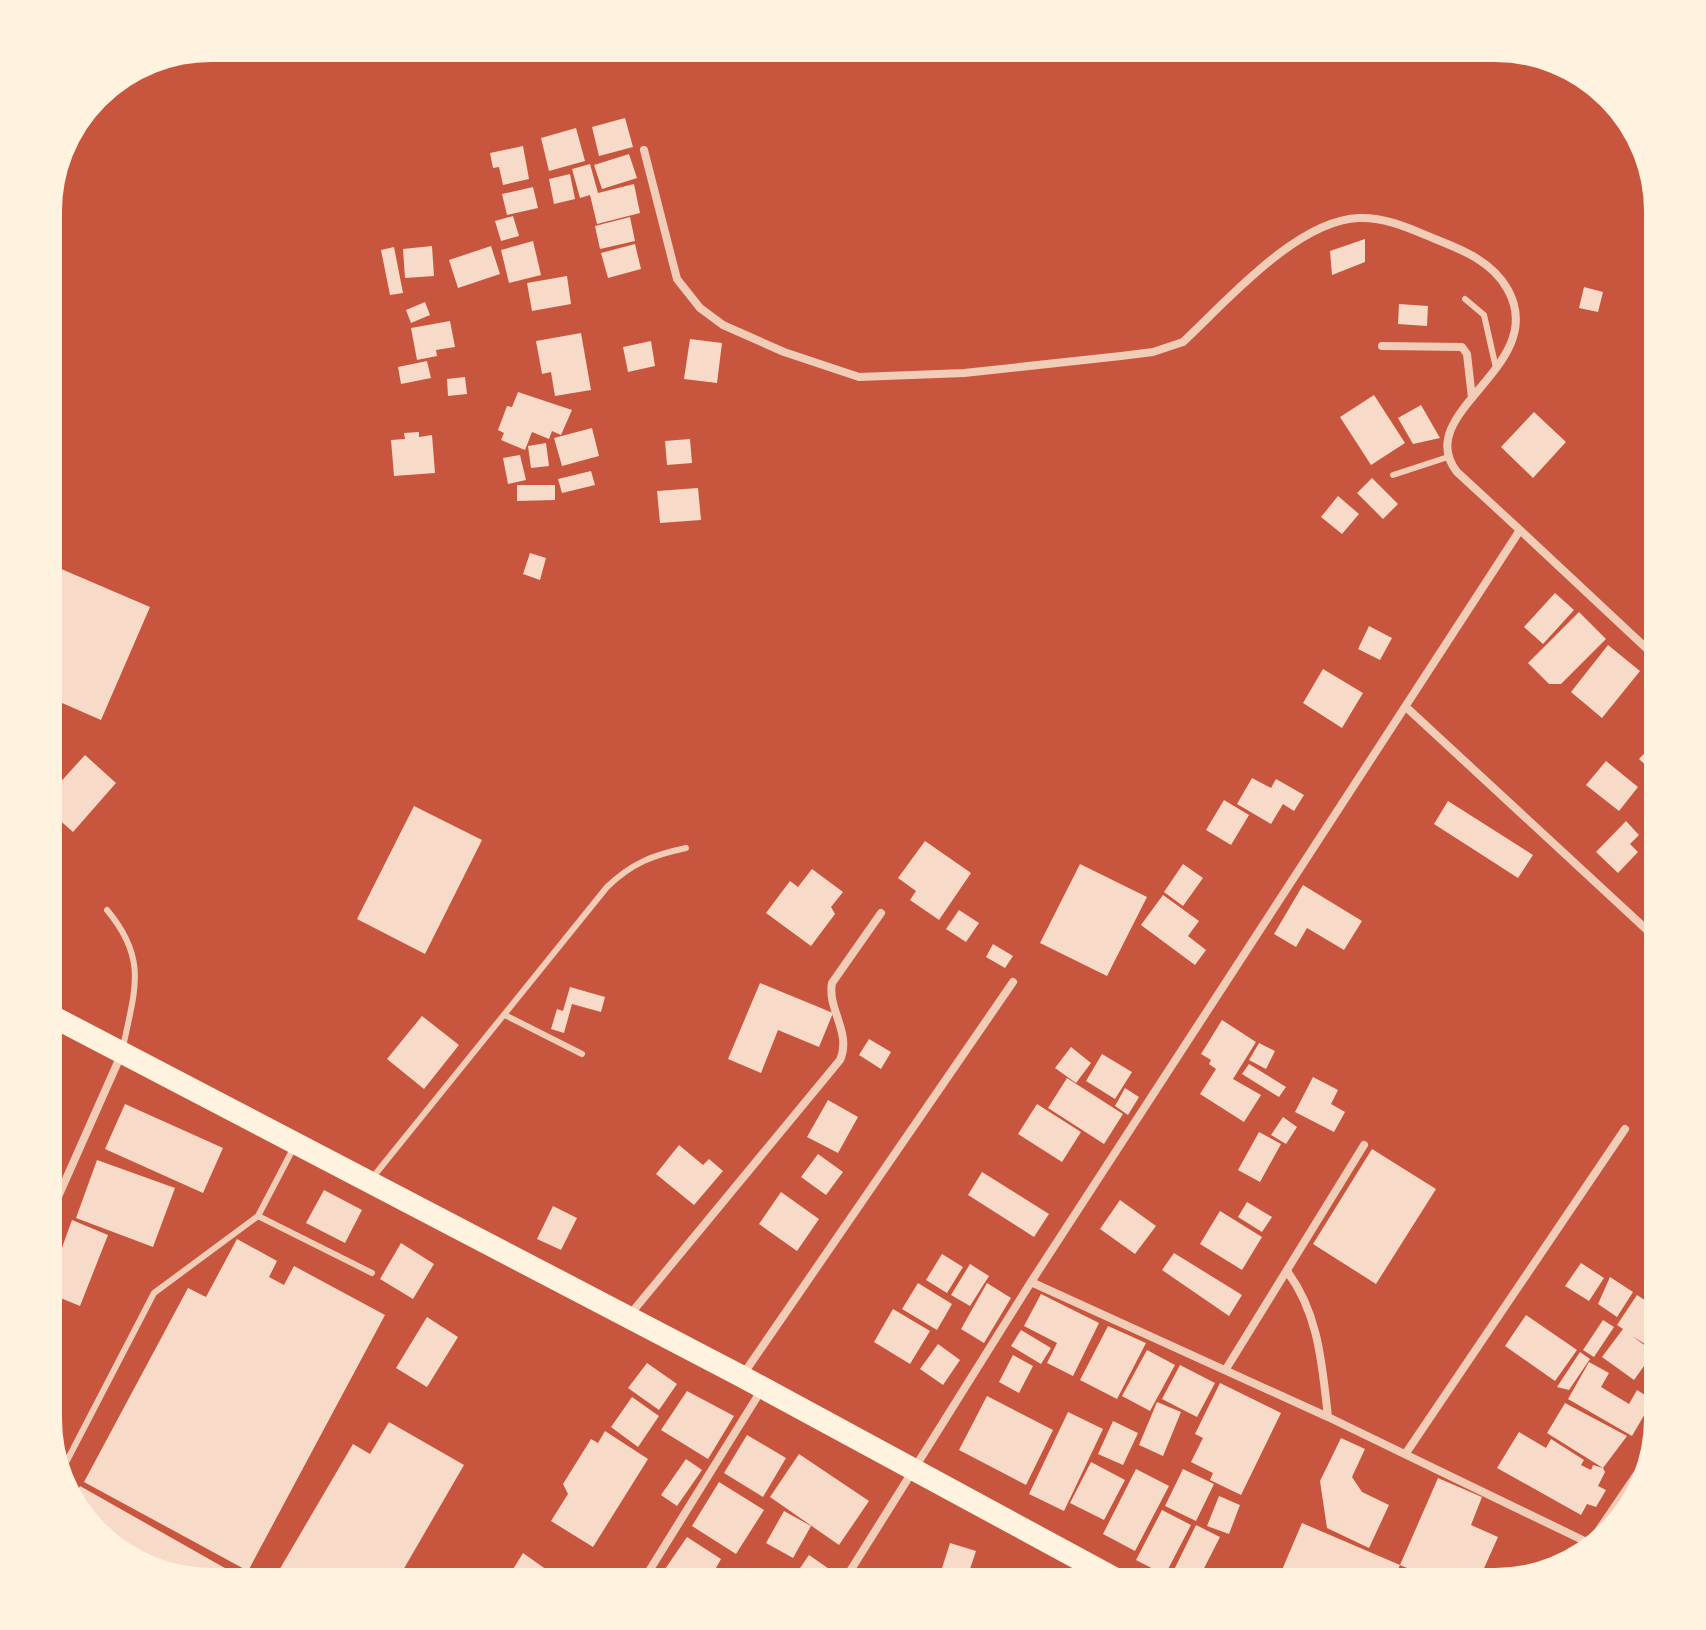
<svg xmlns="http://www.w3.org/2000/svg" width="1706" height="1630" font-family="'DM Sans',sans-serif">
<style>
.building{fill:#f7dbc8}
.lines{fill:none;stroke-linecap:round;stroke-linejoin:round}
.service{stroke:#f1ccb7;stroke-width:6}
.minor{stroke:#f1ccb7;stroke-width:8}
.trunk{stroke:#fff3e0;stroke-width:22}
.rim{fill:none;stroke:#fff3e0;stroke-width:4}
</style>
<rect width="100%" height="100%" fill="#c8553d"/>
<!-- building -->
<path class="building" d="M625 118 633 147 599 156 592 127Z
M576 128 585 161 549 171 541 138Z
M523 146 529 179 503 185 499 167 493 168 490 153Z
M629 154 637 178 602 189 594 165Z
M590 164 598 193 634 184 640 213 597 224 590 195 580 198 572 169Z
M570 174 575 199 554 204 549 179Z
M533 187 538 208 507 215 502 194Z
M513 216 519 236 501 241 495 221Z
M630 217 635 241 600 249 595 226Z
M1365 239V262L1332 275 1330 251Z
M533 241 541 275 509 283 501 250Z
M635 244 641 269 608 278 601 253Z
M432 246 434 276 405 278 403 249Z
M491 246 500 274 458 288 449 260Z
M394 247 403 293 390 295 381 250Z
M567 276 571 304 532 311 527 283Z
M1584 287 1603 292 1598 312 1579 308Z
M425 302 430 315 411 323 406 310Z
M1399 304 1428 306 1427 326 1398 324Z
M450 321 455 347 436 350 437 356 417 360 411 328Z
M581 333 591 390 555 396 551 372 542 374 536 341Z
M690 339 722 343 717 383 684 379Z
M651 341 655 366 628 372 623 347Z
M427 361 431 378 401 384 398 367Z
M465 377 467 394 448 396 447 379Z
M518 392 572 410 561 435 552 431 549 439 532 432 525 450 501 440 504 433 498 430 507 406 512 407Z
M1374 395 1405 443 1371 465 1340 417Z
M1421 405 1440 438 1413 444 1398 418Z
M1534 412 1566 442 1533 478 1501 447Z
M592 428 599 456 562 466 554 438Z
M419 432V437L432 435 435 473 394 476 391 440 405 439 404 433Z
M690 439 692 463 667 465 665 441Z
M546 443 549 466 531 468 528 446Z
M520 455 526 480 508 484 503 458Z
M591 471 595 485 562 493 558 479Z
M1372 478 1398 504 1383 519 1357 493Z
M517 485H555V500L517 501Z
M698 488 701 520 660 523 657 491Z
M1338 496 1359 514 1342 534 1321 517Z
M530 553 546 558 540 580 523 574Z
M59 568 150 607 101 720 46 696V597Z
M1555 593 1574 610 1543 644 1524 627Z
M1579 612 1606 639 1561 684H1549L1528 663Z
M1369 626 1392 638 1380 660 1358 649Z
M1608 645 1640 671 1602 718 1571 692Z
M1323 669 1363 693 1342 728 1303 703Z
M1660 719V736L1652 727Z
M1654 743 1660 749V765L1653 772 1639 759Z
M85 755 116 783 73 832 46 808V798Z
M1606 761 1638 787 1619 811 1586 785Z
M1252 778 1271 788 1276 779 1304 795 1294 811 1283 804 1271 824 1237 804Z
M1224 800 1249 815 1231 845 1206 830Z
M1448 801 1533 855 1518 878 1434 824Z
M414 806 482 840 425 954 357 919Z
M1626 821 1639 835 1630 844 1638 852 1618 873 1596 852Z
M925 841 971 873 939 920 910 900 916 891 898 878Z
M1080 864 1147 897 1107 976 1040 943Z
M1183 864 1203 878 1183 906 1164 892Z
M812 869 843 892 831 907 835 914 811 946 766 913 790 881 798 887Z
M1303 885 1362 921 1344 950 1307 928 1296 947 1274 934Z
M1163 895 1199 921 1188 936 1206 950 1195 965 1141 925Z
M959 910 979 923 966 942 946 929Z
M993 944 1013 956 1005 968 986 957Z
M760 983 833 1013 819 1047 778 1030 761 1073 728 1059Z
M570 987 605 997 601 1012 572 1004 564 1033 551 1029 557 1009 563 1011Z
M422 1016 459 1045 424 1089 387 1059Z
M1222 1020 1256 1042 1233 1079 1261 1095 1244 1122 1200 1094 1216 1069 1209 1064 1211 1060 1201 1054Z
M869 1039 891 1052 881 1069 859 1055Z
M1259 1043 1275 1051 1266 1069 1249 1060Z
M1071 1047 1091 1063 1076 1083 1055 1068Z
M1102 1054 1132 1072 1115 1099 1086 1081Z
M1249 1064 1286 1087 1279 1097 1242 1074Z
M1313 1077 1338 1090 1331 1104 1345 1112 1334 1132 1295 1112Z
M1067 1078 1123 1114 1104 1144 1048 1108Z
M1125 1088 1139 1097 1128 1115 1115 1106Z
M828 1100 858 1117 838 1153 807 1137Z
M125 1104 223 1148 203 1193 105 1149Z
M1037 1104 1081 1132 1062 1162 1018 1134Z
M1283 1117 1297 1127 1286 1144 1271 1135Z
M1259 1132 1281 1144 1260 1182 1238 1170Z
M679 1145 703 1165 709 1159 723 1171 694 1205 656 1174Z
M1372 1149 1436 1189 1376 1284 1313 1244Z
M818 1154 843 1172 826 1195 801 1177Z
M97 1160 175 1188 153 1247 76 1218Z
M982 1172 1049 1214 1034 1237 968 1195Z
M324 1190 362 1210 345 1243 306 1223Z
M781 1192 819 1219 797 1251 759 1224Z
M1120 1200 1156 1226 1135 1254 1100 1229Z
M1247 1202 1272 1217 1262 1232 1238 1217Z
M553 1206 577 1218 561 1250 537 1239Z
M1220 1211 1262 1237 1242 1270 1200 1244Z
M72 1220 108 1235 80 1306 46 1292Z
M237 1239 277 1261 269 1277 284 1285 294 1266 385 1315 248 1571 84 1482 188 1288 206 1297Z
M401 1243 434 1264 413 1299 380 1279Z
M1174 1253 1242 1295 1229 1316 1162 1270Z
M942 1254 963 1267 947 1293 926 1280Z
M1581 1263 1604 1278 1589 1301 1565 1286Z
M970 1264 989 1276 970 1306 951 1295Z
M1610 1277 1633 1292 1617 1317 1598 1304Z
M918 1283 952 1304 937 1330 902 1309Z
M987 1283 1011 1298 984 1343 961 1329Z
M1041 1294 1099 1323 1073 1376 1047 1363 1057 1343 1024 1326Z
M1637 1295 1660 1310V1333L1650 1347 1632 1336 1654 1352 1634 1380 1602 1357 1623 1329 1617 1325Z
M893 1309 930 1331 910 1364 874 1342Z
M1526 1315 1577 1350 1555 1381 1505 1346Z
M427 1317 458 1337 427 1387 396 1368Z
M1603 1320 1614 1327 1594 1357 1583 1350Z
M1108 1326 1146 1343 1117 1399 1080 1380Z
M1021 1330 1051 1348 1041 1364 1011 1346Z
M938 1344 960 1360 943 1385 920 1369Z
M1147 1350 1175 1365 1150 1411 1122 1396Z
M1580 1352 1590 1359 1569 1390 1557 1387Z
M1013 1355 1033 1366 1019 1393 999 1382Z
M1589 1362 1609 1373 1601 1387 1629 1404 1637 1390 1653 1400 1632 1436 1568 1399Z
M647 1363 677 1384 659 1410 628 1388Z
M1180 1365 1215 1383 1197 1417 1162 1399Z
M1220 1383 1281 1413 1241 1495 1210 1480 1213 1473 1191 1462 1203 1438 1195 1434Z
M687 1391 734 1416 708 1459 661 1430Z
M987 1396 1053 1430 1026 1485 959 1450Z
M632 1397 659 1416 638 1447 611 1427Z
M1157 1402 1181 1412 1163 1456 1139 1445Z
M1565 1403 1627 1436 1603 1468 1547 1433Z
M1068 1412 1103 1429 1064 1511 1029 1494Z
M1113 1421 1138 1433 1123 1465 1098 1454Z
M389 1422 464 1465 395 1584H297L278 1572 353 1444 370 1454Z
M605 1431 648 1459 593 1547 551 1521 568 1494 563 1484 591 1439 598 1443Z
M1519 1432 1546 1448 1551 1439 1584 1460 1581 1465 1591 1470 1593 1465 1603 1468 1605 1472 1598 1486 1606 1490 1596 1507 1587 1504 1581 1515 1497 1468Z
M747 1435 786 1458 763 1497 724 1473Z
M1341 1438 1365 1449 1352 1477 1362 1492 1389 1505 1369 1548 1327 1528 1320 1481Z
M799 1454 869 1501 839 1545 770 1497Z
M686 1459 702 1470 677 1506 661 1495Z
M1091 1462 1125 1480 1104 1520 1070 1503Z
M1136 1469 1169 1486 1135 1551 1103 1534Z
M1183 1469 1214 1484 1196 1521 1165 1506Z
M1438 1478 1482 1497 1471 1525 1498 1537 1477 1584H1445L1400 1565Z
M719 1482 764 1510 736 1554 692 1526Z
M80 1486 239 1576 234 1584H211L147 1571 87 1528 71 1502Z
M1219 1496 1240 1505 1229 1534 1207 1526Z
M1162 1510 1191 1525 1165 1575 1136 1560Z
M784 1511 811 1526 793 1558 766 1543Z
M1302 1523 1400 1565 1391 1584H1276Z
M1196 1525 1220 1537 1196 1584H1193L1172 1574Z
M687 1537 721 1559 707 1584H680L663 1572Z
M950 1543 976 1551 965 1584H937Z
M523 1553 561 1580 558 1584H504Z
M809 1555 832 1571 823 1584H789Z
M1012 1577 1028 1584H1009Z"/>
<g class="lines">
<!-- service -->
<path class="service" d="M1465 299 1484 315 1496 368
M1393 475 1448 457
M107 910C148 959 135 989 123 1047
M505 1015 582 1054
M373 1177 607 887C632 863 653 855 686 848
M258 1216 372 1273
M58 1478 154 1293 258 1216 294 1147"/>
<!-- minor -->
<path class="minor" d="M644 150 677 279 700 308 723 325 784 352 859 377 964 373 1121 356 1153 352 1183 342C1226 302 1297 220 1359 218 1386 217 1411 229 1435 239 1463 250 1493 262 1508 290 1550 367 1410 412 1457 472L1520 530 1031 1282 842 1584
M1382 346 1462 347 1467 354 1472 398
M1520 530 1660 661
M1406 707 1660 942
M46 1224 121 1055
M1287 1271C1319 1314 1322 1365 1328 1417
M1031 1282 1328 1417 1597 1547
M628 1317 840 1060C852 1033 827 1009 832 983L881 913
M1226 1369 1364 1145
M742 1376 1013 982
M1406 1453 1625 1129
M1590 1543 1654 1449
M641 1584 762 1389"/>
<!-- trunk -->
<path class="trunk" d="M46 1013 741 1376 1125 1584"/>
</g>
<!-- crop -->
<path d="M0 0H1706V1630H0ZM211 60H1495A151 151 0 0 1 1646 211V1419A151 151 0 0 1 1495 1570H211A151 151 0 0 1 60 1419V211A151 151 0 0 1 211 60Z" fill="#fff3e0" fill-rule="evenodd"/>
<path class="rim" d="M211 60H1495A151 151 0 0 1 1646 211V1419A151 151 0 0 1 1495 1570H211A151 151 0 0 1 60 1419V211A151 151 0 0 1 211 60Z"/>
</svg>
